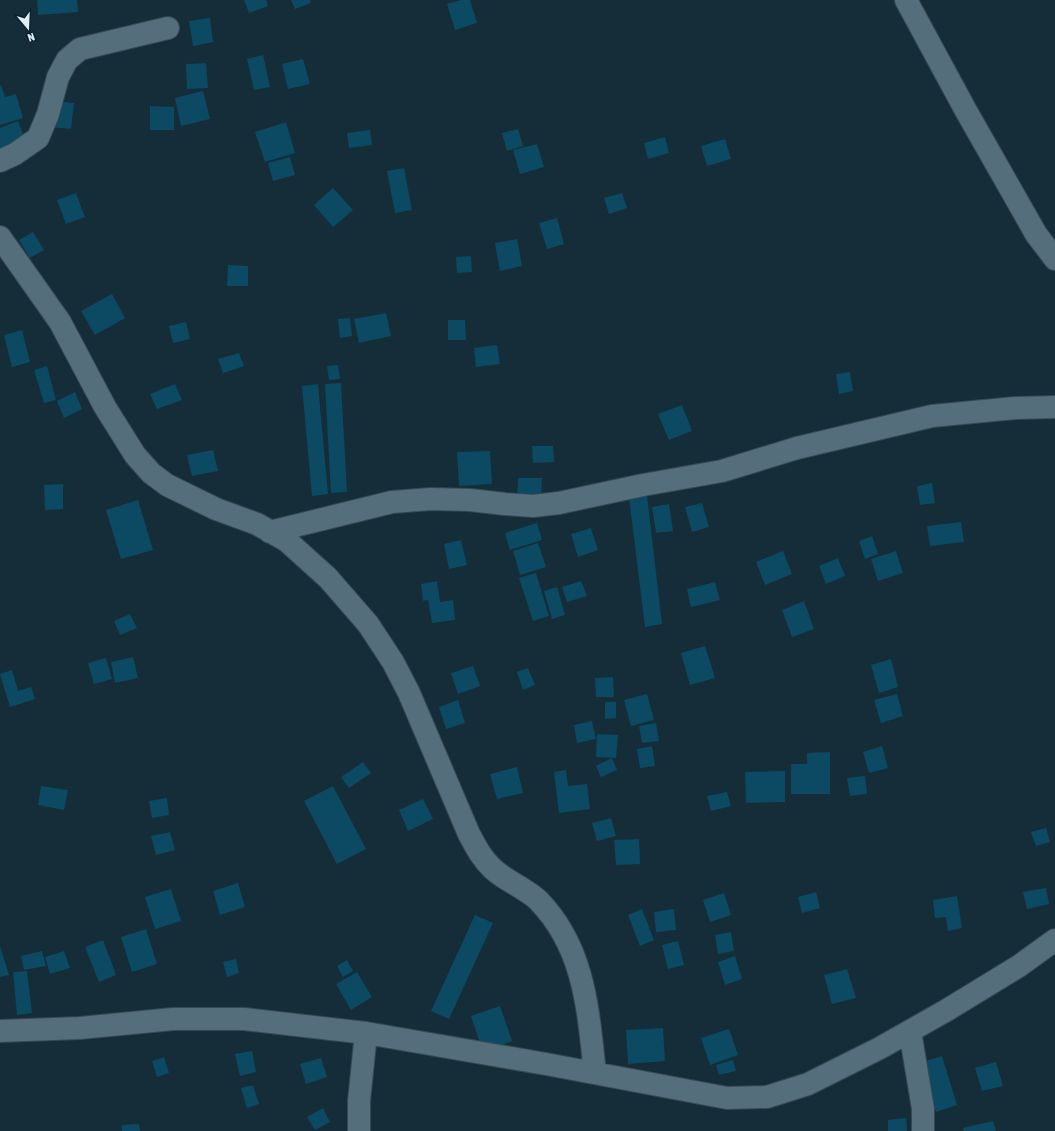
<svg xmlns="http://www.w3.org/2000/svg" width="1055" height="1131" font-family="'Asap Condensed',sans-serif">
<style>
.building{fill:#0c4962}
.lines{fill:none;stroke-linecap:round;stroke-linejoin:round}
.minor-casing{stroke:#364953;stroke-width:24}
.minor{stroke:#546e7c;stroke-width:22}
</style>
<rect width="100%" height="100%" fill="#152d39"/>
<!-- building -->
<path class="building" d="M37 0H77L78 12 38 15Z
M244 0H266L268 6 249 13Z
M291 0H310L311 3 295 9Z
M461 0H470L477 23 455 30 447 4Z
M210 18 213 42 193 46 189 21Z
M263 55 270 87 254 90 247 59Z
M303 59 310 84 288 89 282 64Z
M206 63 208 88 187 89 186 64Z
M0 85H1L5 97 16 94 23 118 0 125Z
M203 91 210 119 181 126 175 98Z
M54 101 74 103 71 129 51 127Z
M150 106 174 107V130H150Z
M18 121 26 142 0 152V128Z
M286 122 295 153 265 162 255 132Z
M518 129 523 146 507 151 502 133Z
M370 130 372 145 349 148 347 133Z
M665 137 669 153 648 159 644 143Z
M725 139 731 159 707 166 701 146Z
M537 144 544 167 520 174 513 150Z
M290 157 295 175 273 181 268 163Z
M404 168 412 210 395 213 387 171Z
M333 188 353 210 333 227 314 205Z
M76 193 85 217 66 224 57 200Z
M622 193 627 208 609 214 604 198Z
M557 218 564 244 547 249 539 223Z
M33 232 44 250 30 258 19 240Z
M517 239 522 266 500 271 495 243Z
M471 256 472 272 457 273 456 257Z
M228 265 248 266V286H227Z
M112 294 125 318 95 335 81 311Z
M386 313 391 336 359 343 354 319Z
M350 318 352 336 340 338 338 319Z
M448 320H465L466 340H448Z
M186 322 190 339 173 343 169 326Z
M22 330 30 362 12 367 4 335Z
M497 345 500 364 476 367 474 348Z
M239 353 244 366 223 373 218 359Z
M338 365 340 379 329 380 327 366Z
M47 366 56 400 44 403 34 370Z
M850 372 853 391 839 394 836 374Z
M341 383 347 492 331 493 325 384Z
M175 384 182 400 157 409 150 394Z
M318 384 328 494 312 496 302 386Z
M75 392 82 409 64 418 57 401Z
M682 405 692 431 669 440 658 414Z
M532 446H553L554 462 533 463Z
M213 450 218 471 192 476 187 455Z
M490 451 492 484 459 486 457 452Z
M518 478H542L541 500H517Z
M932 483 935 503 920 505 917 486Z
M63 484V509L45 510 44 485Z
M647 495 662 624 645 627 629 498Z
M138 500 153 550 121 559 106 510Z
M702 503 709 527 692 532 685 507Z
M669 504 673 531 656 533 652 507Z
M961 522 964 542 930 546 927 526Z
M537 523 542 540 510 550 505 533Z
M591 528 598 550 578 557 571 534Z
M872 536 878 554 865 559 859 541Z
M461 540 467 565 449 569 444 544Z
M538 543 546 567 520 575 513 551Z
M783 551 792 574 765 585 756 562Z
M896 551 903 573 878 581 871 559Z
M838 558 845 576 826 584 819 566Z
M536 573 549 616 533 621 519 578Z
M437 581 440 602 453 600 455 620 432 623 428 600 423 601 421 584Z
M581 581 587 596 567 602 562 587Z
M715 582 720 600 691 607 687 589Z
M557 587 565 615 552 619 544 591Z
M804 601 814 629 792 637 782 610Z
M130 614 137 628 120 635 114 621Z
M705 646 715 678 690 685 681 653Z
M133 657 138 678 115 683 111 662Z
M106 658 112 679 94 684 88 663Z
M891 659 898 687 879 693 871 665Z
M473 666 480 686 458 694 451 673Z
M528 668 535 685 523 690 517 672Z
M12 670 18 691 31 687 35 699 10 707 0 674Z
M613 677 614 697H596L595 678Z
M647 694 654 720 631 726 624 700Z
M897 694 903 716 881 723 874 700Z
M458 700 465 723 446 729 439 707Z
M605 702H616V718L605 719Z
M592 721 596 739 577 743 574 725Z
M656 723 659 741 642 743 639 726Z
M597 734 618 735 616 758 596 757Z
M652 746 655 766 640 768 637 749Z
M882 746 888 768 869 773 863 752Z
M830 752V794H791V764H807V753Z
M612 758 617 770 601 777 596 766Z
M363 762 371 773 349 788 341 777Z
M517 767 523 793 497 799 490 774Z
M566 770 568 786 587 784 590 809 559 813 554 772Z
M785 771V802L746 803 745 772Z
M865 776 867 794 850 796 847 778Z
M41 786 68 790 64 810 38 805Z
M333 786 366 849 337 864 304 801Z
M727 792 731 806 711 811 707 796Z
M167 798 169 815 152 818 149 801Z
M423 799 433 819 408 831 399 810Z
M611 818 616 836 597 841 592 823Z
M1046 828 1050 842 1036 846 1031 832Z
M170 832 175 850 156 855 151 836Z
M639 839 640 864 616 865 614 840Z
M238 883 245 907 220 915 213 891Z
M1046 888 1049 904 1027 909 1023 892Z
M171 889 181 921 155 929 145 897Z
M816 892 820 908 802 913 798 897Z
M724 893 731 915 710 922 703 900Z
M957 896 962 928 948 931 946 917 935 918 933 900Z
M642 909 654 940 640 946 628 915Z
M674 909 676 930 656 932 654 912Z
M475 915 493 923 449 1019 431 1011Z
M146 929 157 964 132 972 121 937Z
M731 932 734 951 718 954 715 935Z
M103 940 116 975 99 982 85 947Z
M678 941 684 965 668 969 662 945Z
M0 946 9 975 0 977Z
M42 951 46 966 24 970 21 956Z
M64 951 70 968 50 974 45 957Z
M735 956 742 979 725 985 718 962Z
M236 959 239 973 227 977 223 962Z
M347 960 353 971 343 977 337 966Z
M847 969 856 998 832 1004 824 975Z
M27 971 32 1013 17 1015 13 972Z
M357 972 372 997 351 1010 336 984Z
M500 1006 512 1041 483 1051 471 1016Z
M663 1028 665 1061 628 1064 626 1030Z
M729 1029 738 1055 710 1065 701 1038Z
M252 1051 256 1072 240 1076 235 1054Z
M942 1056 957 1105 936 1112 920 1063Z
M164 1057 169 1073 157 1077 152 1061Z
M321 1058 327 1077 306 1084 300 1064Z
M733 1060 736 1071 719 1075 716 1065Z
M996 1062 1003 1086 982 1091 975 1068Z
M253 1085 259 1104 247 1108 241 1088Z
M323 1108 330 1122 315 1130 307 1117Z
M906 1118 907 1131H888V1120Z
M993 1121 996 1131H964L963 1128Z
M139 1124 140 1131H122V1125Z"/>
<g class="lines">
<!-- minor casing -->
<g class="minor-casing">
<path id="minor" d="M906 0 965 109 1036 234 1055 259
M0 161 15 154 38 138 48 114 58 77 67 60 80 49 168 28
M0 237 60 322 105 407 135 455 151 473 167 485 216 509 257 524 287 541 328 578 368 624 393 662 409 693 469 834C476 847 482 859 493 869 506 881 525 888 538 900 585 948 588 1010 595 1073
M270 532 392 502 431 499 470 500 505 504 533 506 559 503 643 485 722 471 797 448 932 416 1015 408 1055 407
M0 1031 80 1028 173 1019H244L366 1033 546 1064 727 1098 767 1097 808 1084 880 1048 947 1010 1019 966 1055 940
M910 1031 923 1109V1131
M359 1131V1101L366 1033"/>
</g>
<!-- minor -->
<use href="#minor" class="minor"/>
</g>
<!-- north arrow -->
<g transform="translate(28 28) rotate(161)" stroke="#0a232f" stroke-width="3" paint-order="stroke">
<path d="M0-3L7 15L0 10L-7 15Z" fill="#dfedf5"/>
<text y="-6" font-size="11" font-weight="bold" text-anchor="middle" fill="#dfedf5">N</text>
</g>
</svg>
